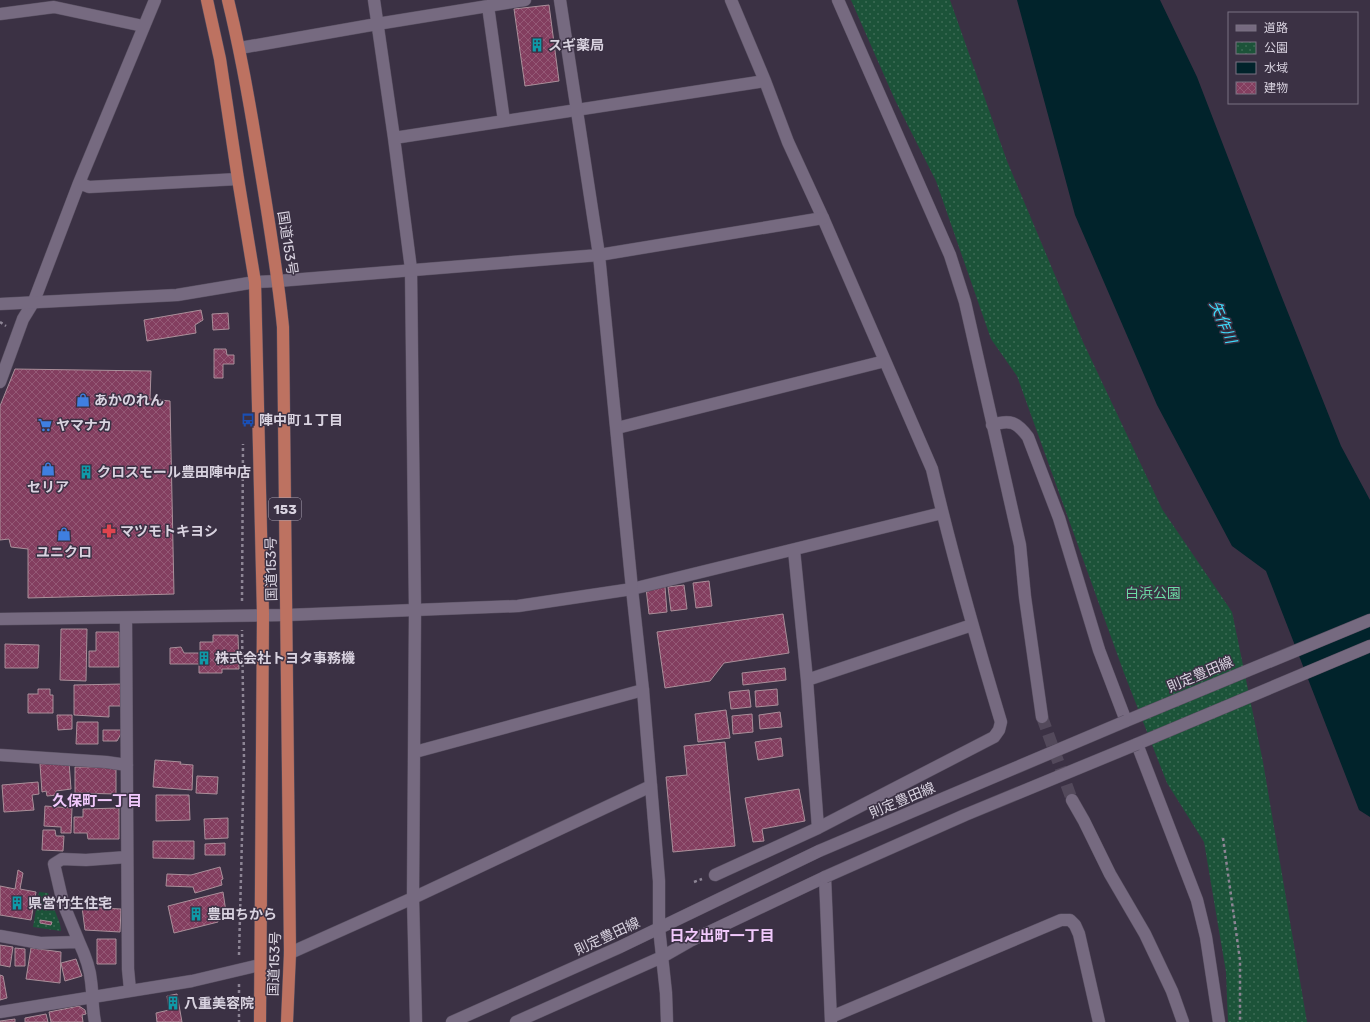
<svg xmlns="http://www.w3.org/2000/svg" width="1370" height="1022" font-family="Rubik,'Noto Sans JP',sans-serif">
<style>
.park{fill:url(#park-dots)}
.water{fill:#01232b}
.building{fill:url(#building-cross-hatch);stroke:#aa8f9a}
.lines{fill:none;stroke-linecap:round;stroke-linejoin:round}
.secondary-tunnel{stroke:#53495b;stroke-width:12;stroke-dasharray:12 6;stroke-linecap:butt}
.street-casing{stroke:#595061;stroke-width:13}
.secondary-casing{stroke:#595061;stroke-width:13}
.highway-casing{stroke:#595061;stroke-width:13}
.path{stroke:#8d8595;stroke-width:2.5;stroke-dasharray:3 3;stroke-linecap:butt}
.street{stroke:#766a80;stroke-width:12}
.secondary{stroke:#766a80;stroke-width:12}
.highway{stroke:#bd7261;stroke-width:12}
.secondary-bridge-casing{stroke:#595061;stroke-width:13;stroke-linecap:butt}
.secondary-bridge{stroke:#766a80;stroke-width:12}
.labels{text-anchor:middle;stroke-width:3;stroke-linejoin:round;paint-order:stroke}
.shield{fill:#3b3144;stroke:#aaa2b1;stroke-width:1}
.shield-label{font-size:13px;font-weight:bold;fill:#d9d3e0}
.poi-label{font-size:14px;font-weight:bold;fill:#d9d3e0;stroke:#3b3144;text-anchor:start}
.street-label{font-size:14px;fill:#d9d3e0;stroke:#3b3144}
.park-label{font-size:14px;fill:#6bdca4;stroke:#3b3144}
.water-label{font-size:15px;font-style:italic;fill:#3edbfa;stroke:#3b3144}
.neighbourhood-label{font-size:15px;font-weight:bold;fill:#f1c9fc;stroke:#3b3144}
</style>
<defs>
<pattern id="park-dots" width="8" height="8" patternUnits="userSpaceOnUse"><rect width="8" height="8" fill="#1c5339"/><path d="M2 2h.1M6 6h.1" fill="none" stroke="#3c6b55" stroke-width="1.8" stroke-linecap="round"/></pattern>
<pattern id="building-cross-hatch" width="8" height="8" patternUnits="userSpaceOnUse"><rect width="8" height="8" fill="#833e5f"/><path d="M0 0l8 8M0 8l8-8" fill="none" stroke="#945976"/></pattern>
</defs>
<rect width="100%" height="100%" fill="#3b3144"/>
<!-- park -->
<path class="park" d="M851 0H950L1007 161 1083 342 1162 509 1232 612 1263 762 1307 1022H1228L1226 972 1204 842 1167 783 1124 673 1017 376 991 339 936 181 895 100Z
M39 892 48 893 60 924 61 931 33 927Z"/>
<!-- water -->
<path class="water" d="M1017 0H1160L1197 77 1279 290 1341 446 1370 500V817L1359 810 1266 571 1232 546 1157 405 1075 215Z"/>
<!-- building -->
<path class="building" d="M549 5 559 81 525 86 514 9Z
M201 310 203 320 195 325 196 333 147 341 144 320Z
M228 313 229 329 213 330 212 314Z
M214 349H226L227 355H234V364H223V378H214Z
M15 369 151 371 150 399 170 401 174 594 28 598V549L11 547 9 539 0 540V406Z
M709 581 712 606 696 608 693 583Z
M684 585 687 609 671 611 668 587Z
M665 587 667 612 649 614 646 588Z
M783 614 789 653 724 663 710 681 665 688 657 632Z
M61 629H87L86 681 60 680Z
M96 632H119V667H89V651H96Z
M213 635H238L239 669H222V673H199V664H170V648L181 647 184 653H200V642H213Z
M5 644 39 645 38 668H5Z
M785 668 786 680 743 685 742 673Z
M123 684V706H109V717L74 715V685Z
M38 689H50V695H53V713H28V694H38Z
M777 689 778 705 756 707 755 691Z
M749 690 751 707 731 709 729 692Z
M726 710 730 738 698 742 695 714Z
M780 712 782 727 760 729 759 715Z
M752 714 753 732 733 734 732 716Z
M57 715H72V729L58 730Z
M77 722H98V744H76Z
M103 730H123L117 741H103Z
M781 738 783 756 758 760 755 742Z
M725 742 735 846 673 852 666 777 687 775 684 746Z
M155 760 181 762 180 764 193 765 192 790 153 787Z
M69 762 71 789 56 791 58 795 47 796 46 791 42 792 40 764Z
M75 767H116V794L75 793Z
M197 776 218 777 217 794 196 793Z
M38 782 39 794 32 795 34 810 4 812 2 785Z
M799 789 805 821 762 829 764 841 753 842 745 798Z
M156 795H189L190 820 156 821Z
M45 806 72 808 71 833H61V827L44 826Z
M119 808V839H88L87 833H74V817H83V809Z
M228 818V838L205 839 204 819Z
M43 830H55L56 836H64L63 851 42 850Z
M153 841H194V859L153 858Z
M225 843V855H205V844Z
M220 867 223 879 221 880 222 885 195 893 193 887 166 886 167 874 191 875Z
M18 870 23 873 20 889 36 892 31 920 0 915V886L15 889Z
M223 892 226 912 218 915V922L174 933 168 906Z
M82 907 121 909 120 932 85 930Z
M40 920 52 922 51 925 40 923Z
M97 939H116V964H97Z
M0 945 13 947 10 967 0 965Z
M15 948 25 949V966H15Z
M31 948 61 952 60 983 26 979Z
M76 959 82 976 65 981 61 963Z
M0 975 3 976 7 998 0 1000Z
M177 994 182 1022H157L156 1013 169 1010 167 996Z
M79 1006 85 1010 86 1014 82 1015 83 1022H51L49 1012Z
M46 1014 48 1022H25V1018Z
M15 1019V1022H0V1021Z"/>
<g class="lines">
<!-- secondary-tunnel -->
<path class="secondary-tunnel" d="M1042 717 1072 800"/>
<!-- street casing -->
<g class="street-casing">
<path id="street" d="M374 0 394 138 411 269 415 611 413 898 416 1022
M488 6 504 121
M0 14 54 7 143 26
M240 48 377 24 525 0
M394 138 765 81
M79 183 89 187 238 179
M0 382 23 319 34 301 79 183 155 0
M617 428 885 361
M794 550 807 680 818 828
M126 618 128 969 130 990
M0 619 287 615 518 606 632 589 942 513
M807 680 972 625
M415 752 643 690
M0 755 106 762 127 765
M715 875 818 828 994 737 999 730 1001 722C976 639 952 555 932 469L823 218 788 142 765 81 731 0
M825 877 831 1022
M0 936 40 943 79 942C85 955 90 968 91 981 93 995 92 1008 95 1022
M79 942 63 903 54 864 62 859 86 860 127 857
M290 953 413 898 651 786
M0 1012 192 981 260 965
M831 1017 1061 920H1070L1075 925 1079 934 1099 1022"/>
</g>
<!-- secondary casing -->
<g class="secondary-casing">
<path id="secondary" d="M560 0 599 255 632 589 643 690 659 881V928L666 993 667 1022
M838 0 950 255 965 302 1020 545 1025 597 1042 717
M0 304 177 295 255 282 278 281 599 255 823 218
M992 425C1010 419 1017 422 1028 437L1059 518 1099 650 1126 721 1370 620
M1072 800 1084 821 1110 874 1145 934 1172 991 1183 1022
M452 1022 620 947 819 851
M516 1022 662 957 690 941 825 877
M1219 1022 1206 937 1197 900 1137 744 1370 646"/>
</g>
<!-- highway casing -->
<g class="highway-casing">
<path id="highway" d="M207 0 220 59 238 179 255 282 263 614 260 1022
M228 0C240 49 249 99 257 149 267 208 277 267 283 327L290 953 287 1022"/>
</g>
<!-- path -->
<path class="path" d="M0 322 6 326
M242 601 243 444
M1223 838 1240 960V1022
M694 882 702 879
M239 955 244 759 242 630
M239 984V1022"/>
<!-- street -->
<use href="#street" class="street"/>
<!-- secondary -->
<use href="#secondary" class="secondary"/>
<!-- highway -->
<use href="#highway" class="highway"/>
<!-- secondary-bridge casing -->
<g class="secondary-bridge-casing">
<path id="secondary-bridge" d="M819 851 1126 721
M825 877 965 815 1137 744"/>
</g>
<!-- secondary-bridge -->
<use href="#secondary-bridge" class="secondary-bridge"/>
</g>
<!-- icons -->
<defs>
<g id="building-bare" transform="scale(1.08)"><path d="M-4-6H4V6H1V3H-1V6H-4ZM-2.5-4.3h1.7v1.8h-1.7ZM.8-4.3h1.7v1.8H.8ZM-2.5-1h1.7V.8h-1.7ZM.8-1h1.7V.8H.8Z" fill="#0f9aa8" stroke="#3b3144" stroke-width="2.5" paint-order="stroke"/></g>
<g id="shop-bare" transform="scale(1.08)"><path d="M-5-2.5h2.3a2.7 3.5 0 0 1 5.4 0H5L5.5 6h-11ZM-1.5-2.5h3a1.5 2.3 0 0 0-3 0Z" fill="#3f7fe0" stroke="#3b3144" stroke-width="2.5" paint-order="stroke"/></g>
<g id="bus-bare" transform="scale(1.08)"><path d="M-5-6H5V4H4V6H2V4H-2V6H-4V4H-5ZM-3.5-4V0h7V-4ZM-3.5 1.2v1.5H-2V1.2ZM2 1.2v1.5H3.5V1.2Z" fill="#1a4fb4" stroke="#3b3144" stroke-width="2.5" paint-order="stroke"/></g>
<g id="supermarket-bare" transform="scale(1.08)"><path d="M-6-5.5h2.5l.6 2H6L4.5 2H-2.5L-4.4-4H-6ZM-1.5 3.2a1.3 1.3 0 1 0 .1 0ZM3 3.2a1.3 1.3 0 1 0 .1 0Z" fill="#3f7fe0" stroke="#3b3144" stroke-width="2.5" paint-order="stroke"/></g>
<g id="pharmacy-bare" transform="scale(1.08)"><path d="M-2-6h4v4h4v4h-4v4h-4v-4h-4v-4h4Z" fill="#e0444e" stroke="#3b3144" stroke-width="2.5" paint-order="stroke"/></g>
</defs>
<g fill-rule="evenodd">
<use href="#building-bare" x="537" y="45"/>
<use href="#shop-bare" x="83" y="400"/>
<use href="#bus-bare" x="248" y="420"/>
<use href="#supermarket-bare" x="45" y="425"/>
<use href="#shop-bare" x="48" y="469"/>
<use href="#building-bare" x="86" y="472"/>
<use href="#pharmacy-bare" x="109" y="531"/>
<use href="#shop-bare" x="64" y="534"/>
<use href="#building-bare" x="204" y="658"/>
<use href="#building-bare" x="17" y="903"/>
<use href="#building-bare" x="196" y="914"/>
<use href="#building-bare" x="173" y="1003"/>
</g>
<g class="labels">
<!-- shield labels -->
<rect class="shield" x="269" y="498" width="32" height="22" rx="3"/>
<g class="shield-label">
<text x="285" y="514">153</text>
</g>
<!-- poi labels -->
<g class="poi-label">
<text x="548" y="50">スギ薬局</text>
<text x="94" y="405">あかのれん</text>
<text x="259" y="425">陣中町１丁目</text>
<text x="56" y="430">ヤマナカ</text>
<text x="97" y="477">クロスモール豊田陣中店</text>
<text x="48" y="492" text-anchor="middle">セリア</text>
<text x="120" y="536">マツモトキヨシ</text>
<text x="64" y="557" text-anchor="middle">ユニクロ</text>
<text x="215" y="663">株式会社トヨタ事務機</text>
<text x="28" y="908">県営竹生住宅</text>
<text x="207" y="919">豊田ちから</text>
<text x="184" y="1008">八重美容院</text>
</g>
<!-- street labels -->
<g class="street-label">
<text transform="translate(288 243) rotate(81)" y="5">国道153号</text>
<text transform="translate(271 569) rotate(-91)" y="5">国道153号</text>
<text transform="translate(1200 674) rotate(-23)" y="5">則定豊田線</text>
<text transform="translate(902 800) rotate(-23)" y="5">則定豊田線</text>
<text transform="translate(607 936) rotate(-25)" y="5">則定豊田線</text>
<text transform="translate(274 964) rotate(-88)" y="5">国道153号</text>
</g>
<!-- park labels -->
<g class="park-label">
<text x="1153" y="598">白浜公園</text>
</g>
<!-- water labels -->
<g class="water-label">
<text transform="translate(1223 322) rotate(67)" y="5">矢作川</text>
</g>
<!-- neighbourhood labels -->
<g class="neighbourhood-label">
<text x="97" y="806">久保町一丁目</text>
<text x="722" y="941">日之出町一丁目</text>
</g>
</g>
<!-- legend -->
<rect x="1228" y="12" width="130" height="92" fill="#3b3144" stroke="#7a7282"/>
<rect x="1236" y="25" width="20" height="6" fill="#766a80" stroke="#7a7282"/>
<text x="1264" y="32" font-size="12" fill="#d9d3e0">道路</text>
<rect x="1236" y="42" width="20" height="12" fill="url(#park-dots)" stroke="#7a7282"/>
<text x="1264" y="52" font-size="12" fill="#d9d3e0">公園</text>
<rect x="1236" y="62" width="20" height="12" fill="#01232b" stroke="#7a7282"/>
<text x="1264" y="72" font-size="12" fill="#d9d3e0">水域</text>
<rect x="1236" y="82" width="20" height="12" fill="url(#building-cross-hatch)" stroke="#7a7282"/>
<text x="1264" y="92" font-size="12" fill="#d9d3e0">建物</text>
</svg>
